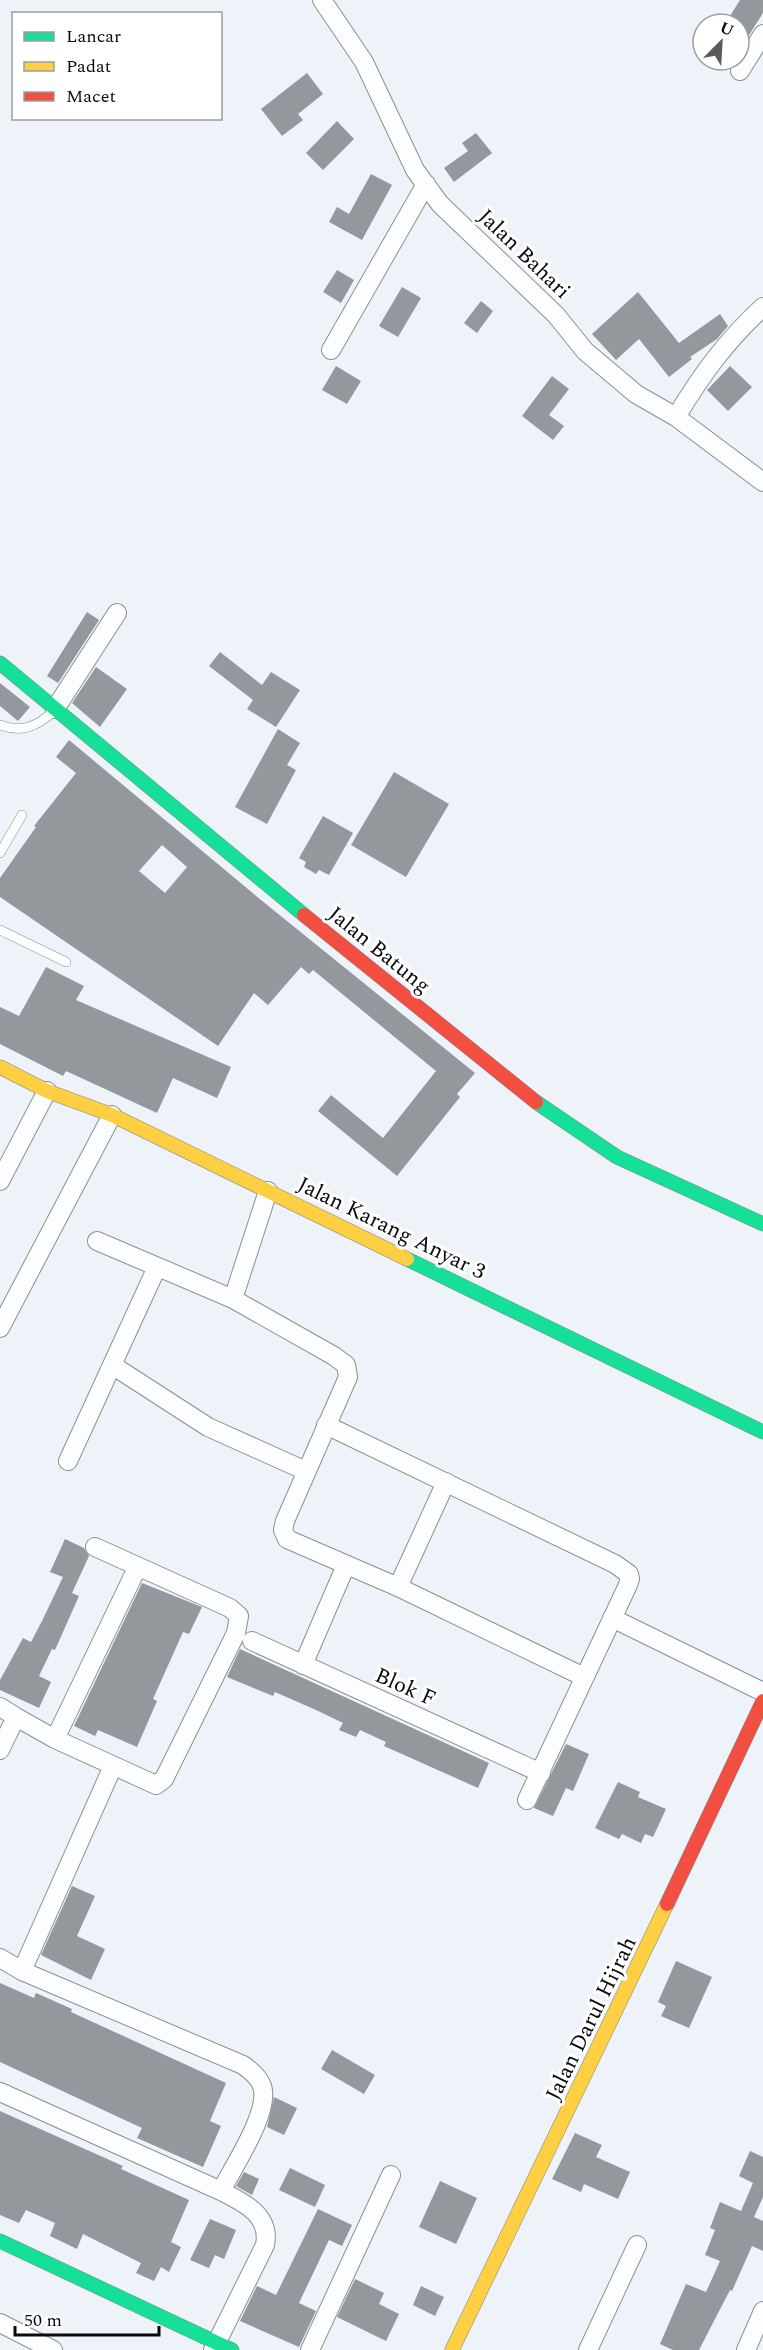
<svg xmlns="http://www.w3.org/2000/svg" width="763" height="2350" font-family="Spectral,serif">
<style>
.building{fill:#93989c;fill-rule:evenodd}
.lines{fill:none;stroke-linecap:round;stroke-linejoin:round}
.lane-casing{stroke:#8c8f92;stroke-width:10}
.street-casing{stroke:#8c8f92;stroke-width:20}
.fast-casing{stroke:#838688;stroke-width:15}
.slow-casing{stroke:#838688;stroke-width:15}
.jam-casing{stroke:#838688;stroke-width:15}
.lane{stroke:#fcfdfe;stroke-width:9}
.street{stroke:#fcfdfe;stroke-width:18}
.fast{stroke:#16e098;stroke-width:14}
.slow{stroke:#ffcf43;stroke-width:14}
.jam{stroke:#f24e42;stroke-width:14}
.labels{text-anchor:middle;stroke-width:6;stroke-linejoin:round;paint-order:stroke}
.street-label{font-size:22px;fill:#0a0a0a;stroke:#fff}
</style>
<rect width="100%" height="100%" fill="#edf3f9"/>
<!-- building -->
<path class="building" d="M740 0H763V13L739 51V24H725Z
M307 73 323 94 298 114 303 120 282 136 261 109Z
M337 121 354 139 323 170 306 153Z
M476 133 492 153 454 182 444 168 468 151 462 143Z
M371 174 392 185 362 240 329 222 337 207 349 214Z
M337 270 354 280 341 303 323 292Z
M402 287 421 298 398 337 379 326Z
M638 292 679 343 720 314 728 326 717 339 690 357 692 359 669 377 639 339 616 360 592 334Z
M481 301 493 311 477 333 464 323Z
M336 366 361 381 347 404 322 390Z
M730 366 752 387 728 411 707 390Z
M552 376 569 389 549 415 564 426 553 440 522 416Z
M87 612 99 620 58 683 47 676Z
M220 652 262 685 271 672 300 690 276 727 247 709 253 700 209 666Z
M96 667 127 689 100 727 72 703Z
M0 683 30 707 18 721 0 706Z
M278 729 300 743 287 765 296 770 267 824 235 807Z
M69 740 261 900 475 1073 457 1094 460 1097 397 1176 318 1111 331 1095 383 1138 436 1071 313 970 309 974 301 967 268 1005 254 993 218 1046 0 897V878L36 827 34 826 76 773 56 757ZM162 845 187 867 165 893 139 871Z
M394 772 449 804 406 877 351 845Z
M323 816 353 833 329 875 319 870 316 874 304 867 306 862 299 858Z
M46 967 84 986 76 1000 231 1067 217 1098 173 1078 157 1113 66 1071 63 1076 0 1044V1007L19 1016Z
M65 1539 84 1548 89 1556 72 1593 79 1596 55 1650 52 1649 39 1676 51 1682 39 1708 0 1690V1680L23 1638 31 1642 42 1621 63 1577 50 1572Z
M142 1583 202 1607 189 1634 183 1632 153 1699 157 1701 137 1747 98 1730 95 1736 74 1726Z
M240 1649 489 1763 478 1788 384 1746 386 1742 360 1730 356 1737 339 1730 343 1723 316 1710 275 1692 273 1696 227 1677Z
M566 1744 589 1754 573 1791 566 1788 553 1816 534 1808Z
M618 1782 640 1792 638 1797 666 1809 653 1837 645 1834 641 1843 622 1834 619 1839 595 1828Z
M72 1886 95 1896 77 1936 105 1949 91 1980 41 1955Z
M676 1961 712 1977 689 2028 661 2016 666 2006 658 2002Z
M0 1983 34 1998 36 1993 72 2009 71 2012 226 2083 210 2121 221 2126 203 2167 137 2138 142 2128 0 2062Z
M332 2050 375 2075 364 2094 321 2069Z
M274 2097 297 2108 284 2135 267 2127Z
M0 2111 123 2166 121 2169 189 2200 171 2242 181 2247 169 2272 161 2267 154 2281 136 2273 141 2263 83 2234 77 2249 50 2236 55 2223 26 2210 19 2223 0 2215Z
M575 2133 602 2145 596 2157 630 2172 618 2199 584 2184 581 2192 552 2179Z
M750 2151 763 2157V2197L754 2217 763 2221V2251L752 2246 732 2291 730 2290 699 2350H673L660 2344 686 2284 706 2292 720 2261 705 2255 715 2230 710 2228 720 2202 741 2211 753 2183 739 2176Z
M290 2168 325 2185 315 2207 279 2190Z
M244 2172 259 2179 252 2195 236 2186Z
M440 2181 477 2198 456 2244 419 2227Z
M318 2209 352 2225 342 2246 329 2240 299 2303 316 2311 299 2347 240 2321 257 2286 276 2295Z
M210 2219 236 2230 224 2259 215 2255 209 2268 190 2260Z
M355 2279 384 2293 379 2304 399 2314 386 2341 337 2317Z
M421 2286 444 2297 435 2316 413 2305Z"/>
<g class="lines">
<!-- lane casing -->
<g class="lane-casing">
<path id="lane" d="M0 725C22 733 36 727 54 711
M0 853 22 815
M0 930 66 962"/>
</g>
<!-- street casing -->
<g class="street-casing">
<path id="street" d="M322 0 364 62 415 170 440 204 556 315 585 351 636 394 676 417 763 482
M740 71 763 34
M331 350 426 184
M676 417C702 374 726 341 763 307
M55 709 117 613
M0 1181 47 1091
M97 1241 233 1299 334 1356 346 1365 348 1377 285 1521 283 1530 287 1539 398 1587 584 1677
M233 1299 268 1191
M0 1328 112 1115
M112 1365 208 1427 306 1471
M326 1425 615 1564 629 1574 630 1579 627 1587 527 1800
M68 1461 157 1267
M398 1587 446 1482
M612 1618 763 1692
M252 1641 541 1773
M303 1665 346 1565
M0 1707 16 1717 0 1750
M16 1717 55 1739 156 1785 164 1779 236 1633 239 1616 230 1608 95 1547
M55 1739 137 1568
M0 1958 22 1971 243 2065C250 2070 259 2077 262 2086 271 2111 233 2167 221 2191
M22 1971 113 1766
M0 2092 221 2191C243 2202 271 2215 265 2245L213 2350
M0 2323 53 2350
M310 2350 391 2175
M588 2350 637 2245
M746 2350 763 2311"/>
</g>
<!-- fast casing -->
<g class="fast-casing">
<path id="fast" d="M0 663 304 915
M536 1102 617 1157 763 1224
M407 1259 763 1432
M0 2241 232 2350"/>
</g>
<!-- slow casing -->
<g class="slow-casing">
<path id="slow" d="M0 1067 47 1091 112 1115 407 1259
M452 2350 667 1904"/>
</g>
<!-- jam casing -->
<g class="jam-casing">
<path id="jam" d="M304 915 536 1102
M667 1904 763 1701"/>
</g>
<!-- lane -->
<use href="#lane" class="lane"/>
<!-- street -->
<use href="#street" class="street"/>
<!-- fast -->
<use href="#fast" class="fast"/>
<!-- slow -->
<use href="#slow" class="slow"/>
<!-- jam -->
<use href="#jam" class="jam"/>
</g>
<g class="labels">
<!-- street labels -->
<g class="street-label">
<text transform="translate(525 253) rotate(44)" y="8">Jalan Bahari</text>
<text transform="translate(380 949) rotate(39)" y="8">Jalan Batung</text>
<text transform="translate(392 1227) rotate(26)" y="8">Jalan Karang Anyar 3</text>
<text transform="translate(406 1686) rotate(24)" y="8">Blok F</text>
<text transform="translate(590 2018) rotate(-64)" y="8">Jalan Darul Hijrah</text>
</g>
</g>
<!-- legend -->
<rect x="12" y="12" width="210" height="108" fill="#ffffff" stroke="#9d9d9d" stroke-width="1.5"/>
<rect x="24" y="32" width="30" height="9" fill="#16e098" stroke="#9d9d9d" stroke-width="1.5"/>
<text x="66" y="42" font-size="18" fill="#0a0a0a">Lancar</text>
<rect x="24" y="62" width="30" height="9" fill="#ffcf43" stroke="#9d9d9d" stroke-width="1.5"/>
<text x="66" y="72" font-size="18" fill="#0a0a0a">Padat</text>
<rect x="24" y="92" width="30" height="9" fill="#f24e42" stroke="#9d9d9d" stroke-width="1.5"/>
<text x="66" y="102" font-size="18" fill="#0a0a0a">Macet</text>
<!-- north arrow -->
<g transform="translate(721 42) rotate(24)"><circle r="28" fill="#ffffff" stroke="#9d9d9d" stroke-width="1.5"/>
<path d="M0-4.5L10 22L0 15L-10 22Z" fill="#595c5e"/>
<text y="-9" font-size="16" font-weight="bold" text-anchor="middle" fill="#0a0a0a">U</text>
</g>
<!-- scale -->
<path d="M15 2326v9h144v-9" fill="none" stroke="#0a0a0a" stroke-width="3"/>
<text x="24" y="2326" font-size="18" fill="#0a0a0a" stroke="#ffffff" stroke-width="4.5" paint-order="stroke">50 m</text>
</svg>
